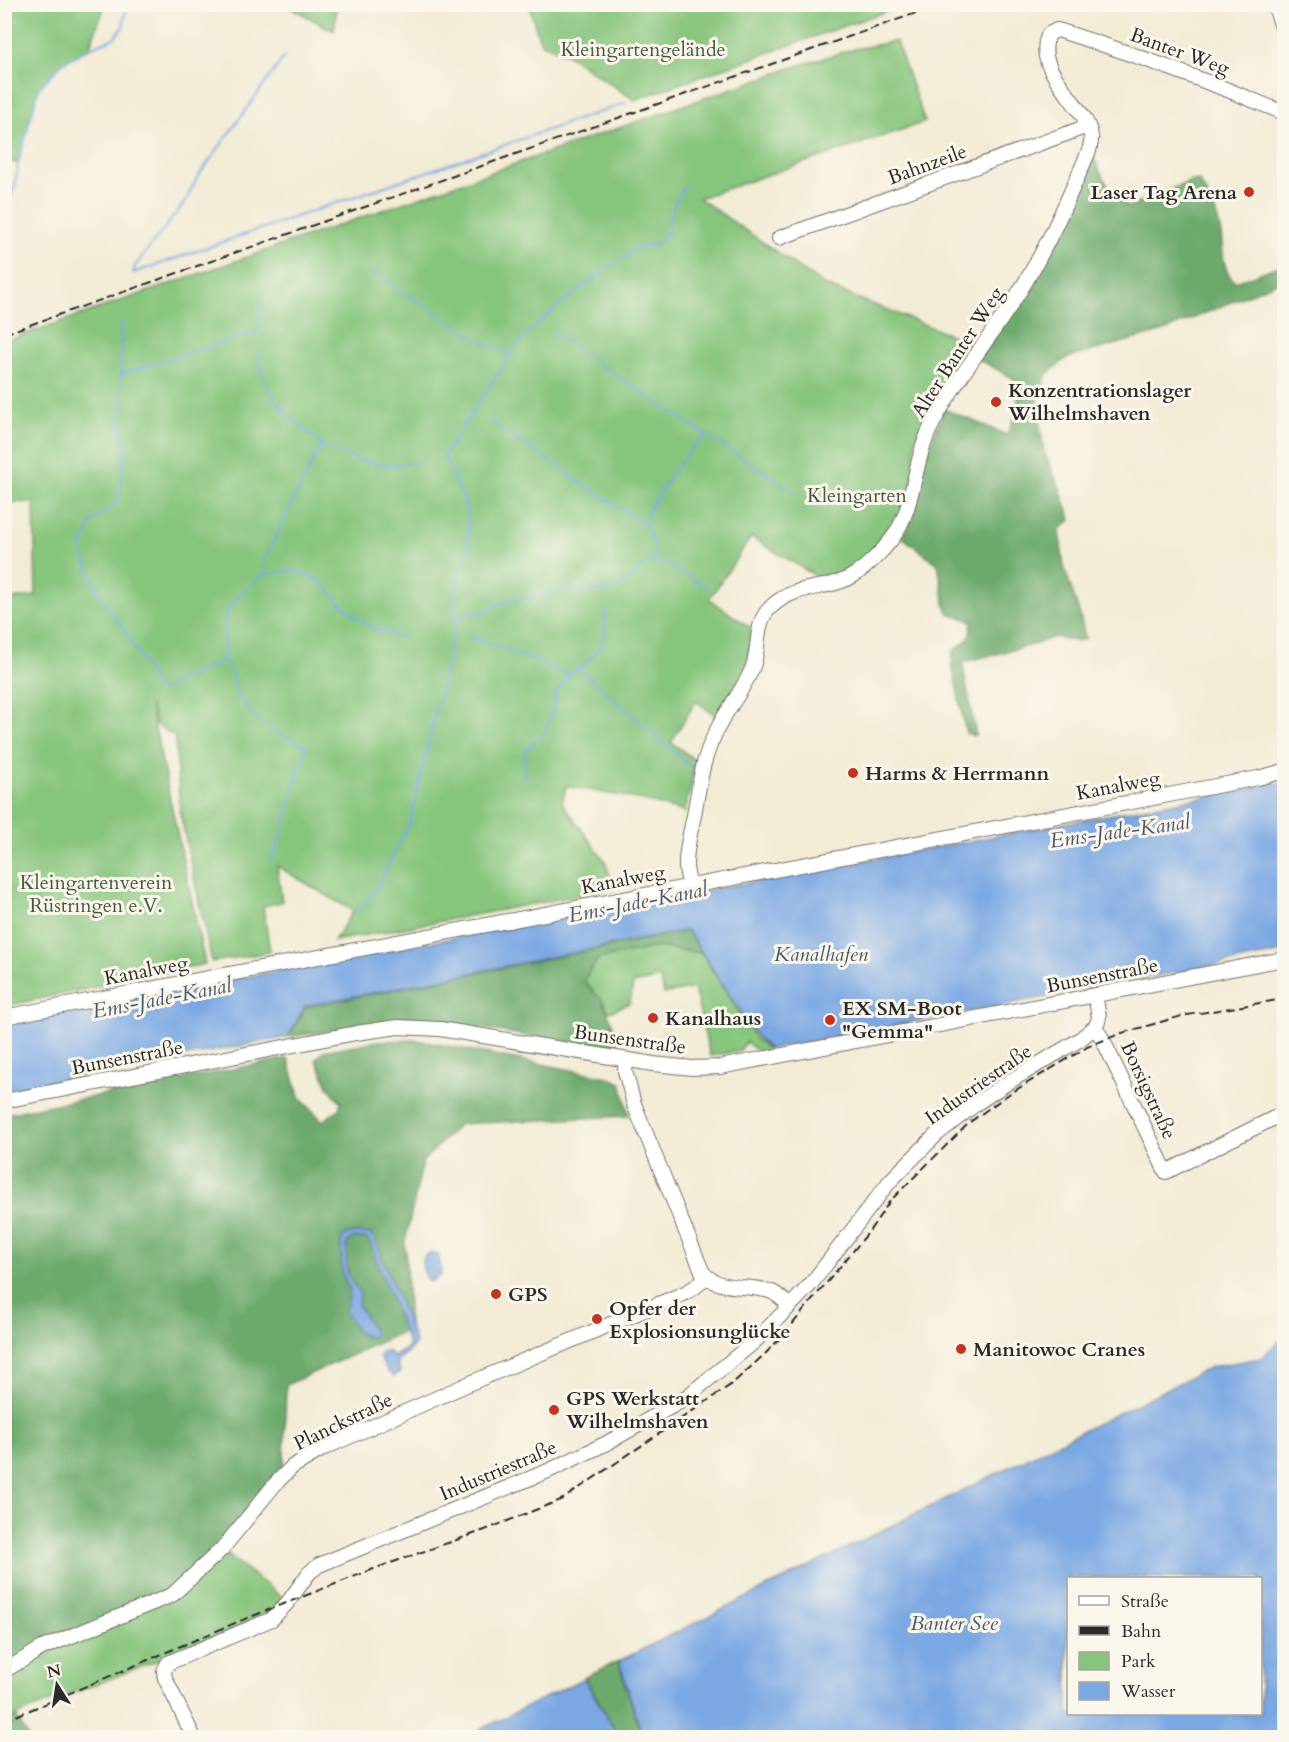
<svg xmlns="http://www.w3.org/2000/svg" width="1289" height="1742" font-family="Cardo,serif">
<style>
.green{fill:#86c57c;stroke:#587854;stroke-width:1.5}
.forest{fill:#6caa6c;stroke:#4c6a4c;stroke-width:1.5}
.water{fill:#7aa8e3;stroke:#526a87;stroke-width:1.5;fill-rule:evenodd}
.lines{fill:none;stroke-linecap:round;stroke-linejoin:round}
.stream{stroke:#7aa8e3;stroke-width:2}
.minor-casing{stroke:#716f66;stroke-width:16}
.minor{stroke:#fff;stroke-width:14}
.rail{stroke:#2b2b2b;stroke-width:2;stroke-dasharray:9 4.5;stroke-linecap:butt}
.poi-dot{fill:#c8321e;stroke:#fbf7ec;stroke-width:2}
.labels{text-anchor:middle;stroke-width:6;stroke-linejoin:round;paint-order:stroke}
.park-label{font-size:20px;fill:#465943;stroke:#fbf7ec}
.street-label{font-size:20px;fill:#2b2b2b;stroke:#fbf7ec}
.poi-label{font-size:20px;font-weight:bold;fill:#2b2b2b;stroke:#fbf7ec;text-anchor:start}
.water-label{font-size:21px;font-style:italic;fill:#47576b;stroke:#fbf7ec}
</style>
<rect width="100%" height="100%" fill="#fbf7ec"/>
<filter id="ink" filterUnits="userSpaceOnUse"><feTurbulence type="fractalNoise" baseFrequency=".0167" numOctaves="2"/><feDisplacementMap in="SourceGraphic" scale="12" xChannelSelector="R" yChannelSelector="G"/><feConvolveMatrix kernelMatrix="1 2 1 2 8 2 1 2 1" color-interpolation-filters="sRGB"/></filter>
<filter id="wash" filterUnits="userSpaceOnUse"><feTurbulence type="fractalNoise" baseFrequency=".008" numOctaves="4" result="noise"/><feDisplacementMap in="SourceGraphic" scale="24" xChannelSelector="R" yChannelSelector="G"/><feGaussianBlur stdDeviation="1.35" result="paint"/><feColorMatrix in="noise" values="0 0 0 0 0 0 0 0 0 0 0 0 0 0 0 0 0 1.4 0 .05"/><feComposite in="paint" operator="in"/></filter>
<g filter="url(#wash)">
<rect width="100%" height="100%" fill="#f2ecd5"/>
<!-- green -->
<path class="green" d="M5 4 104 5 102 14 89 48 63 63 39 88 18 164 5 159Z
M286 5H337L334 31Z
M529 5V4L904 5 634 100 566 54 542 44 537 33Z
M896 41 925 122 699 198 824 285 979 346 916 436 913 473 904 511 870 559 845 571 819 578 751 537 709 599 751 628C752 667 736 685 716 716L696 701 671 742 696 761 685 812 638 799 566 786 562 803 605 861 614 889 334 941 353 911 277 866 282 902 263 906 270 952 212 962 180 813 175 737 156 724 150 705 205 964 5 1006V600L36 596 34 502 5 503V341L797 66 850 50Z
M657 947 701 953 756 1039 768 1049 761 1054 746 1042 739 1051 710 1056 694 988 664 994 660 978 633 984 630 1003 609 1012 601 998 594 993 584 980 598 959Z
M224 1552 287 1601 272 1615 5 1720V1675Z"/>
<!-- forest -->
<path class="forest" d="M1091 151C1102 178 1106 186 1128 207L1191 181H1199C1208 195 1217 212 1220 229 1224 245 1220 272 1236 282L1284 264V279L1164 331 1067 358 1047 374 1037 404 1044 452 1059 486 1071 520 1059 530 1064 567 1080 615 1085 639 1075 641 1054 637 1036 644 964 662 963 667 976 735 973 736 966 733 952 665 953 652 969 638 972 623 971 620 950 615 945 606 938 564 902 537 913 515 923 463 944 409 1007 435 1019 405 1013 378 976 358 1042 262Z
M687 931 701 953 657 947 598 959 584 980 594 993 601 998 619 1039 613 1049 445 1023 400 1020 289 1037 306 1007Z
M417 1040 608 1077 621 1083 629 1116 460 1124 423 1161 405 1242 409 1329 286 1385 284 1464 275 1485 221 1548 170 1589 5 1664V1114L288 1058 299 1097 323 1121 339 1109 341 1102 329 1088 316 1059 324 1051 376 1041Z
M618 1661 642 1737H619L585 1677Z
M17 1717 28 1737H5V1722Z"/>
<!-- water -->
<path class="water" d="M1284 782V952L769 1049 758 1038 687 930 305 1006 288 1037 5 1090V1022Z
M359 1233 371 1234 375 1240 414 1338 415 1345 397 1362 400 1372 394 1376 388 1372 379 1357 383 1351 389 1352 394 1357 409 1346 370 1243 366 1238H352L347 1243C346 1268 344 1273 360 1293L358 1305 374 1331V1335L370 1338 358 1333 345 1312 350 1290 342 1274 341 1244 342 1238 347 1234Z
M430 1253 439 1256 441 1275 430 1282 428 1281C424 1274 420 1262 425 1255Z
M1284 1337V1737H643L619 1661 1211 1367 1261 1358ZM1260 1578V1714H1068V1578Z
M584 1678 619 1737H466Z"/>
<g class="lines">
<!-- stream -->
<path class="stream" d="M4 209 15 186 18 164 39 88 63 63 89 48 114 38 123 27 127 4
M370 271 484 343 498 347 509 354
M133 273 626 103
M133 273 135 266 185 202 197 178 284 57
M121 321V429L125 451 121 487 116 504 91 523 81 550 91 576 108 608 125 631 158 690 165 689 222 660 225 661C232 671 233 685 239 696 253 723 280 733 306 746L283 829 271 862
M552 332 706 435
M260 350C261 359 261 370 264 379 272 403 302 428 322 444L265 558 264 575
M121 374 259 331 261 304
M488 420 645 525
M322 444C343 455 368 466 391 465 401 465 411 463 420 461
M652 563 655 551 646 525 647 513 666 482 685 456 706 435 797 493
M454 617 484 611 502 603 560 591H608L627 580 645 564 664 562 707 588
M467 635 569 674C584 667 600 652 604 635 606 627 606 618 606 610
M225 660 224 631 227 610 246 588 264 575 294 570 321 582 342 605 372 628 405 638
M580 669 692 768
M524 780 525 751 543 734 552 715 555 695 569 674
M357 912 374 893 409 825 454 633 455 589 468 549V523L465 502 444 456 510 355 528 332 576 292 637 248 655 244 666 236 673 206 684 187"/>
</g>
</g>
<g filter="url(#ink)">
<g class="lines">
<!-- minor casing -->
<g class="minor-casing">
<path id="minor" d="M1274 4 1284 33
M779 238 1088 126
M690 886C688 879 686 871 686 864 686 847 691 831 694 815 699 788 702 760 714 736 724 712 742 693 752 669 761 649 753 622 772 606 796 584 821 591 847 579 862 572 881 553 891 540 916 507 912 465 930 429 953 382 988 341 1016 297 1046 251 1067 201 1089 151 1090 146 1092 141 1091 137 1089 106 1030 70 1049 34L1057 30 1061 31C1137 55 1211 82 1284 113
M4 1017 1258 778 1284 771
M1095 1027 1103 1040 1166 1172 1284 1113
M626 1060 625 1071 634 1104 702 1271C717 1293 750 1283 772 1292 779 1295 784 1301 790 1306
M4 1101 356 1033 398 1027 440 1029 653 1064 692 1068 720 1067 1284 959
M4 1671 42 1648 172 1595 222 1549 276 1483 292 1467 324 1448 475 1381 685 1293 695 1287 706 1277
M194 1738 165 1678 164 1671 168 1663 272 1619 288 1602 309 1573 319 1565 548 1471 605 1444 683 1400 754 1342 790 1306 811 1284 890 1181 936 1135 977 1103 1010 1081 1079 1040 1095 1027 1098 1022 1099 1016 1095 996"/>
</g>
<!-- minor -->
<use href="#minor" class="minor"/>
<!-- rail -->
<path class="rail" d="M4 334 942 4
M4 1721 240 1621 379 1567 485 1530 563 1499 732 1384 766 1353 785 1333 868 1233 890 1201 970 1122 1009 1094 1089 1046 1122 1033 1182 1016 1284 999"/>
</g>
</g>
<!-- markers -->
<g class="poi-dot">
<circle cx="1249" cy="192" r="6"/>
<circle cx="996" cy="402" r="6"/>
<circle cx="853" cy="773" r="6"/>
<circle cx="653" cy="1018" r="6"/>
<circle cx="830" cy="1020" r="6"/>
<circle cx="496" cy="1294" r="6"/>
<circle cx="597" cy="1319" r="6"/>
<circle cx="961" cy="1349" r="6"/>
<circle cx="554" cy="1410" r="6"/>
</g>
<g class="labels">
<!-- park labels -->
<g class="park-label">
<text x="643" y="56">Kleingartengelände</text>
<text x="857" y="502">Kleingarten</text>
<text x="96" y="889">Kleingartenverein<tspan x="96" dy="23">Rüstringen e.V.</tspan></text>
</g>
<!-- street labels -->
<g class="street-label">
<text transform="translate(1180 51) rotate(20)" y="7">Banter Weg</text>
<text transform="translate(927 164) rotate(-20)" y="7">Bahnzeile</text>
<text transform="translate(957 352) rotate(-57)" y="7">Alter Banter Weg</text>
<text transform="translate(1118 785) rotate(-11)" y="7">Kanalweg</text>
<text transform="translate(623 879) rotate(-11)" y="7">Kanalweg</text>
<text transform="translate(146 970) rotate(-11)" y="7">Kanalweg</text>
<text transform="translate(1102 975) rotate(-11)" y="7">Bunsenstraße</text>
<text transform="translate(630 1039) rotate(8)" y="7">Bunsenstraße</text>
<text transform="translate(127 1057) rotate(-11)" y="7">Bunsenstraße</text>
<text transform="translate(978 1084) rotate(-35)" y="7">Industriestraße</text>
<text transform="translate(1149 1090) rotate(65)" y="7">Borsigstraße</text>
<text transform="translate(343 1421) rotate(-26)" y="7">Planckstraße</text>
<text transform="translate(498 1470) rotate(-23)" y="7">Industriestraße</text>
</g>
<!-- poi labels -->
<g class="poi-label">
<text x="1237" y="199" text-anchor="end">Laser Tag Arena</text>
<text x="1008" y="397">Konzentrationslager<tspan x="1008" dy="23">Wilhelmshaven</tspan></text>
<text x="865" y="780">Harms &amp; Herrmann</text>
<text x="842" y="1015">EX SM-Boot<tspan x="842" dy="23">"Gemma"</tspan></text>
<text x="665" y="1025">Kanalhaus</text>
<text x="508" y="1301">GPS</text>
<text x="609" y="1315">Opfer der<tspan x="609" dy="23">Explosionsunglücke</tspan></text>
<text x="973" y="1356">Manitowoc Cranes</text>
<text x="566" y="1405">GPS Werkstatt<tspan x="566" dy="23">Wilhelmshaven</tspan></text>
</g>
<!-- water labels -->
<g class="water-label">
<text transform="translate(1120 831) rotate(-8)" y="7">Ems-Jade-Kanal</text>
<text transform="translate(638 902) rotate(-11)" y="7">Ems-Jade-Kanal</text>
<text x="821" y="961">Kanalhafen</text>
<text transform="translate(162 998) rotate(-11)" y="7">Ems-Jade-Kanal</text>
<text x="954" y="1630">Banter See</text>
</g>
</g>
<!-- margin -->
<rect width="1289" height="1742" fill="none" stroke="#fbf7ec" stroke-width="24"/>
<!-- legend -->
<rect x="1067" y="1577" width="195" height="138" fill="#fbf7ec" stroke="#a8a59f" stroke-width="1.5"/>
<rect x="1079" y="1596" width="30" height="9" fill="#ffffff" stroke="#a8a59f" stroke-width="1.5"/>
<text x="1121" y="1607" font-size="18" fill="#2b2b2b">Straße</text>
<rect x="1079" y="1626" width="30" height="9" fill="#2b2b2b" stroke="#a8a59f" stroke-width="1.5"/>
<text x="1121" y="1637" font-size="18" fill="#2b2b2b">Bahn</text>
<rect x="1079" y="1652" width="30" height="18" fill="#86c57c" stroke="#a8a59f" stroke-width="1.5"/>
<text x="1121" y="1667" font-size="18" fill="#2b2b2b">Park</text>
<rect x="1079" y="1682" width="30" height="18" fill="#7aa8e3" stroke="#a8a59f" stroke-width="1.5"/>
<text x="1121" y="1697" font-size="18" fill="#2b2b2b">Wasser</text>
<!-- north arrow -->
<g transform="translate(57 1685) rotate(348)" stroke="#fbf7ec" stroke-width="4.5" paint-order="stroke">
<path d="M0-4.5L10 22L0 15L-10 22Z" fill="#2b2b2b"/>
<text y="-9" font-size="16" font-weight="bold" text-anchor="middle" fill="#2b2b2b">N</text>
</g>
</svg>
